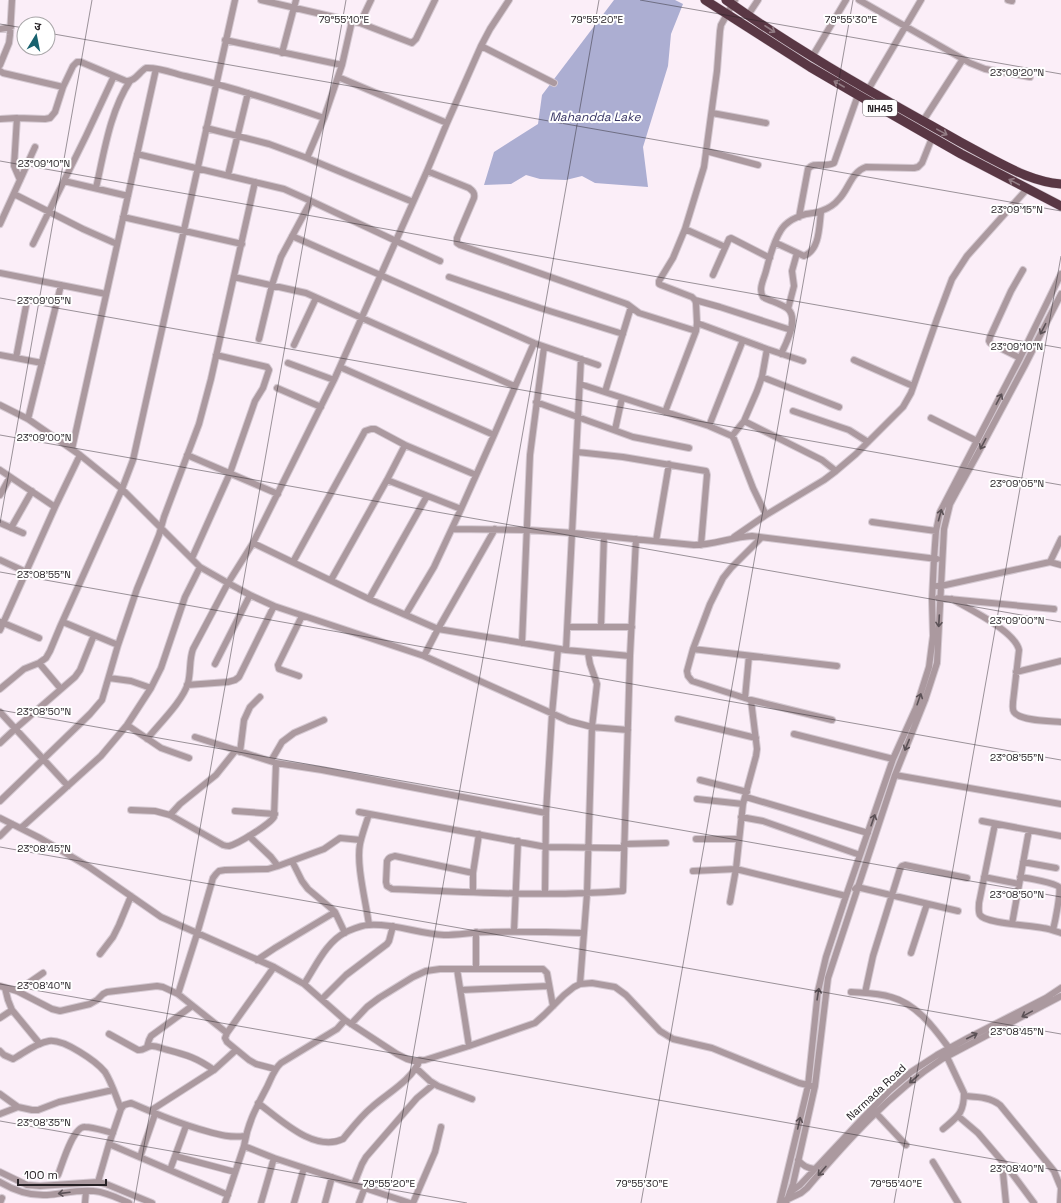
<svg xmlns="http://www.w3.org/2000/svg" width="1061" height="1203" font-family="'Space Grotesk','Noto Sans Devanagari',sans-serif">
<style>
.water{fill:#acaed2}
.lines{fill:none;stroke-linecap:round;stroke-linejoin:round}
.minor-casing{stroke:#d5c9d2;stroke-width:8}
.highway-casing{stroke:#d5c9d2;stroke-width:10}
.minor{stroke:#ab999f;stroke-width:6}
.highway{stroke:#593744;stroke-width:9}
.oneway{stroke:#937d85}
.oneway2{stroke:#5b5156}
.ticks{fill:none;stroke:#262125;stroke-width:1;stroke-opacity:0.45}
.labels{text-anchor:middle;stroke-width:4;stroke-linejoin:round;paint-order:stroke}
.shield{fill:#fff;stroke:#676466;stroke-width:1}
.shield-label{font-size:10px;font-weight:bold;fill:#262125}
.street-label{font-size:11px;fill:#262125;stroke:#fff}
.water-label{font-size:12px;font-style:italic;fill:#363363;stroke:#fff}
.ticks-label{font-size:10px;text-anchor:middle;fill:#262125;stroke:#fff;stroke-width:4;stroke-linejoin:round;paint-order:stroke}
</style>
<rect width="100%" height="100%" fill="#fbeef8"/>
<!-- water -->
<path class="water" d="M614 0H675L683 4 671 34 668 66 643 147 648 187 595 183 582 176 566 180 540 179 526 175 511 184 484 185 494 152 538 124 542 95Z"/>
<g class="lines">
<!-- minor casing -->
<g class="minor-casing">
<path id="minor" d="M261 0 360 23 412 43 416 39 435 0
M859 0 970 63 985 69 1030 77
M1008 0 1012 1
M748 15 758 0
M360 23 371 0
M0 29 11 27
M225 40 342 65
M481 46 554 83
M282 53 296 0
M812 57 846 0
M0 65 9 43 10 35 12 0
M0 71 3 73 63 87
M338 77 447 123
M868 90 921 0
M712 113 766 123
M17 118 14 166 20 180
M0 119 17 118 45 119 50 118 55 112 63 87 73 66 77 62H81L126 81C135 82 139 72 146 68 158 67 173 73 185 76 232 87 278 102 324 118
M923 121 963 59
M206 128 269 144 307 158 413 202
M706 151 758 165
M137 154 284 189 311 201 396 241 440 261
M307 158 324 118 342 65 352 21
M427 171 469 188C473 191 475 193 474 198L457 238V243L460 245 627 304 639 313 696 331
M228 175 248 93
M64 181 128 196
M96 188C104 153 110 111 130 81
M14 194 83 229 117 244
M123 217 242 244
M799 217 808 169C814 161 824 168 834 163L858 95
M0 224 35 147
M685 229 725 247
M292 236 534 343 598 365
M776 243 804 256C820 250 819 226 821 212
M33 244 86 136 114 76
M0 273 106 294
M713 275 729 239 731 238 770 258
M234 277 306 293 514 386
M449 277 540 308 623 334
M695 300 720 307 791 330
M788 309 794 286 792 271 797 253
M697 323 767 349 803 361
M259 339 272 285 281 257 311 201
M294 345 316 298
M781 354C786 344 799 319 788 309 782 304 770 301 763 297 758 289 764 279 766 271 769 259 774 241 781 230 786 222 797 216 806 214 811 213 817 213 821 211 827 209 835 204 839 199 849 189 851 172 866 167L914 168 918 167 922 163 932 138
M0 355 42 363
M16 358 26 306
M1020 358 990 343 989 341 990 337 1011 291 1023 270
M854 360 913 386
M288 363 334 380
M340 367 494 435
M762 377 839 407
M580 384 709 426 732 436 734 439 753 488 766 515
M277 388 321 407
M605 392 631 307
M536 402 633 437 689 448
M0 405 28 419 80 455 122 489 200 567 228 583 250 595 274 606 424 656 569 721 592 727 628 730
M793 411 849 430 868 442
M665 412 696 331 697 323 696 303 695 300 692 297 661 285 659 284V281L673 258 685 229 704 167 717 71 720 31 721 25 735 0
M931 418 977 441
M28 419 61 285
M744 421 822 460 836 471
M709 426 743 340
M615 430 622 398
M732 436 744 421 757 391 762 377 767 349
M72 449 156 69
M577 452 623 457 706 471 707 475 701 545
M187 455 278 494
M0 470 55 507
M387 480 461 509
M0 495 10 477
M872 522 936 531
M0 523 23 533
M11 528 32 491
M452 529 527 530 573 533 694 545C713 545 732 537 752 536L937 559
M734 537 766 515 824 480 836 471 856 454 903 407 911 393 937 319 952 279 967 256 1027 189
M761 538 731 568 723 578 710 604 693 649 687 671 688 676 692 681 751 700 832 720
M656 541 669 464
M253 543 369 599 438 629 566 650 630 656
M192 558 230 473 255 401 263 388 269 370 267 367 216 355
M0 560 26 572
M293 562 365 431 371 429H375L405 445 476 475
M1050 562 1061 565
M331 580 387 480 405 445
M937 586H941L1050 562 1061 539
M938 598 1054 609
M369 599 427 496
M952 599C969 609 1015 631 1019 650L1013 702C1013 706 1012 709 1014 712 1020 721 1051 721 1061 722
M406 614 434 567 461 509 494 435 534 343
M1 622 39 638
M63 622 118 645
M568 627H632
M601 627 604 536
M0 630 55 507 80 455
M522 643 530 455 544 347
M693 649 837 666
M566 650 581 359
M424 656 438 629 495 529
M39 663 61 689
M215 664 250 595
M1016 672 1061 661
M299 676 279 669 278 665 302 616
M109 678 131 681 151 688
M187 685 228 682 235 680 239 677 274 606
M0 689 24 669 39 663 46 658 50 651 60 627 122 489 133 460 235 0
M745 698 749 656
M0 712 68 786
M678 719 756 738
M127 725 161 748 189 758
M794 734 893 759
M195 737 276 763 322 770 546 813
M147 739C159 724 183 701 188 683 191 672 189 660 193 649L228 583 253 543 334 380 427 171 447 123 481 46 490 29 509 0
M0 743 15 729 75 677 80 670 94 635
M240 752 244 720 250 707 260 697
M271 761 282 742 294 733 324 720
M895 775 1061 804
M700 780 747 792
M746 797 868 833
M697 799 743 804
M0 801 90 714 102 700 118 645 137 589 159 535 164 517 199 424 211 379 255 182
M131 810 155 811 170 815 223 845C226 846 227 846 229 846 238 844 270 824 274 817L276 763
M235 811 275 814
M359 812 546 847 624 848
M170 815 180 804 216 775 236 750
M741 817 763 821 860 855
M0 818 40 838 89 867 161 917 274 967 304 984 345 1020 397 1054 407 1059 414 1061 425 1060 469 1046 535 1023 544 1015 564 995 574 987 580 984 592 983 615 987 626 995 660 1031 673 1039 712 1048 799 1083 812 1086
M982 821 1061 836
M995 824 979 903C979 907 978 912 980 915 986 924 1032 925 1043 928 1050 929 1055 931 1061 933
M21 828 101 756 127 725 151 688 161 668 185 597 200 567
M0 836 12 824
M249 836 271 857 278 866
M696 839H739
M624 844 666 843
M292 861 302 881 308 889 332 909 335 912 345 933
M1023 862 1056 868
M693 871 736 869 846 896
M473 873 395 856C391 857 389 857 387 861L386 882 387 886 392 889C469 892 547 897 623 891L630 656 636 539
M984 877 1019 884
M1020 877C1028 878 1055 883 1059 887 1061 893 1055 922 1053 930
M855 889 857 887 958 911
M473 892V873L479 834
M545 893 546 813 552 714 558 649
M730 902 736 869 743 804 756 756 757 749 751 700
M1012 924 1029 830
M369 925C366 902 356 865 360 844 362 834 366 824 369 814
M514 931 518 841
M476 932V968
M911 953 927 904
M100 954 113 937 119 925 131 896
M257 960 275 948 335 912
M274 967 227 1033 225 1038 227 1042 249 1060 256 1064 275 1069
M457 969 469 1046
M304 984C316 966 326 942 346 932 353 929 361 925 369 925 393 923 420 934 444 935 459 935 475 932 490 932 521 931 553 932 584 933
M580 984 587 894 592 727 597 684 590 664 588 653
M0 986 17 991 52 1009 60 1011 90 1004 97 1000 103 994 107 992 157 986 163 987 178 994 227 1033
M5 988 8 1000 12 1010 40 1044
M461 990 549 986
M17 991 43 973
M851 992C864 993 878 993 891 997 917 1004 934 1028 949 1048
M865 993 873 956 900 869 902 866 905 865 967 878
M178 994 197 934 213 878 216 874 219 871 225 870 268 869 278 866 324 849 340 838 361 840
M322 999 346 975 387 944 389 941 393 926
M0 1018 12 1010
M351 1024 367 1007 379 998 413 977 426 971 440 969H543L547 973 553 1006
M109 1034 138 1050C144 1051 146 1046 152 1046 157 1046 163 1049 168 1050 187 1055 197 1058 214 1070
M147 1047 149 1040 151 1036 192 1006
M0 1051 4 1055 13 1059C24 1053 36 1043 49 1041 64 1039 96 1061 105 1072 112 1083 116 1097 121 1109
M416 1068 430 1081 438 1086 472 1099
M0 1094 18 1107 32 1110H38L59 1102 113 1090
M964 1096C977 1097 990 1097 1000 1105L1054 1171 1061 1188 1060 1203
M258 1103C280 1119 314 1153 343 1139 352 1128 361 1116 372 1107 389 1092 411 1081 420 1060
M150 1111 214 1070 236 1050
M876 1113 906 1145
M0 1114 18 1107
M958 1116 978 1133 1008 1168 1034 1203
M943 1129C957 1117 964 1114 964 1093L947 1057
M109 1144 228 1195
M244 1146 274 1158 410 1203
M175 1156 235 1172
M140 1157 155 1114
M798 1160C803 1166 807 1168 814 1169
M933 1162 958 1203
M1002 1163 1006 1203
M170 1170 186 1126
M0 1172 27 1185 40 1186 98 1182 106 1184 152 1203
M58 1175C62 1165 73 1126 85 1127 94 1127 104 1131 113 1133
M0 1182C15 1191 29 1196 47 1195 62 1194 78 1189 94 1191 106 1192 118 1198 129 1203
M98 1182 109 1144 121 1109 124 1105 131 1103C156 1114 180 1124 206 1131 220 1135 231 1138 245 1136
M354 1184 362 1164 366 1157 417 1098 434 1084
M790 1192 800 1185 861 1120 890 1090 911 1072 937 1055 968 1038 1046 998 1061 988
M786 1200 801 1193 807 1188C847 1141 890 1093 942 1059L1061 996
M0 1203 2 1198
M85 1203 86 1191
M225 1203 244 1146C248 1122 256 1108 267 1087 271 1079 274 1069 281 1063L337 1029 345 1020
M261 1203 274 1158
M294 1203 304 1168
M325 1203 332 1177
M359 1203 365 1187
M413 1203 435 1152 441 1127
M780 1203 808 1086 818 991 826 957 846 896 893 759 916 708 929 667 933 636 932 600 934 559 936 531 940 512 1020 358 1061 274
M786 1203 793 1184 815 1086 828 978 895 775 925 700 937 663 944 529 950 504 957 491 977 455 1025 365 1061 294"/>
</g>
<!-- highway casing -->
<g class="highway-casing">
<path id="highway" d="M705 0 810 67 858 95 961 154 1061 206
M726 0C792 47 862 87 932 126 951 137 969 147 988 157 1011 169 1034 182 1061 184"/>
</g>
<!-- minor -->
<use href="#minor" class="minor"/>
<!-- highway -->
<use href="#highway" class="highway"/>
</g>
<!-- one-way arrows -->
<defs><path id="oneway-shaft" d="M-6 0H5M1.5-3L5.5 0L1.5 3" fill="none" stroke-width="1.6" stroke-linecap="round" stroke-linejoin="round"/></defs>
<g class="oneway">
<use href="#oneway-shaft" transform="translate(770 29) rotate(33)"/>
<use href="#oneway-shaft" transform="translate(839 84) rotate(-150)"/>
<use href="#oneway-shaft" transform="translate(942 132) rotate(29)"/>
<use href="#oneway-shaft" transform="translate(1014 182) rotate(-152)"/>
</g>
<g class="oneway2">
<use href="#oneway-shaft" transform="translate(1043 329) rotate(117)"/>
<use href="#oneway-shaft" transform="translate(999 399) rotate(-62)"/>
<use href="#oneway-shaft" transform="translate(983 444) rotate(118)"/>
<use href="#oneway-shaft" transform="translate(940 515) rotate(-75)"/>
<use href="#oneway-shaft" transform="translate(939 621) rotate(93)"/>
<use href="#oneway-shaft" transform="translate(919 699) rotate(-71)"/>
<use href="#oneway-shaft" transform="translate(907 745) rotate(112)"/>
<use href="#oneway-shaft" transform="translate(873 820) rotate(-71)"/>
<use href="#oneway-shaft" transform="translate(818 994) rotate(-81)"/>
<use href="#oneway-shaft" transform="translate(1027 1014) rotate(151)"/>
<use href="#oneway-shaft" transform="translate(972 1036) rotate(-27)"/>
<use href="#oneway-shaft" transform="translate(914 1079) rotate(139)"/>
<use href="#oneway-shaft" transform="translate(799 1123) rotate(-77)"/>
<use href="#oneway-shaft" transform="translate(822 1171) rotate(131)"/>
<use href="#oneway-shaft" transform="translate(64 1193) rotate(173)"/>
</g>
<!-- ticks -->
<path class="ticks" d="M640 0 1061 74M0 24 24 28M48 33 1061 211M0 161 1061 348M0 298 1061 485M0 435 1061 622M0 523 92 0M0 572 1061 760M0 710 1061 897M0 847 1061 1034M0 984 1061 1171M0 1121 467 1203M134 1203 346 0M387 1203 599 0M641 1203 853 0M894 1203 1061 256"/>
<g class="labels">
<!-- shield labels -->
<rect class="shield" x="863" y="100" width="34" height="16" rx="3"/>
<g class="shield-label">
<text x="880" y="112">NH45</text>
</g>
<!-- street labels -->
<g class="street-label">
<text transform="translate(876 1092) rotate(-43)" y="4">Narmada Road</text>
</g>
<!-- water labels -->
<g class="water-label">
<text x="595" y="121">Mahandda Lake</text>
</g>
</g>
<g class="ticks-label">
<text x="344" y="23">79°55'10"E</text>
<text x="597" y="23">79°55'20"E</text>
<text x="851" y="23">79°55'30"E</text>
<text x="1017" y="76">23°09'20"N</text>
<text x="44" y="167">23°09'10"N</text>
<text x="1017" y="213">23°09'15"N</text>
<text x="44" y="304">23°09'05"N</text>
<text x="1017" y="350">23°09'10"N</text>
<text x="44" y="441">23°09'00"N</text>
<text x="1017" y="487">23°09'05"N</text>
<text x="44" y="578">23°08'55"N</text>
<text x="1017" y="624">23°09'00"N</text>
<text x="44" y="715">23°08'50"N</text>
<text x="1017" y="761">23°08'55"N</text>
<text x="44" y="852">23°08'45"N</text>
<text x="1017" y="898">23°08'50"N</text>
<text x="44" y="989">23°08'40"N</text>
<text x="1017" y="1035">23°08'45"N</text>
<text x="44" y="1126">23°08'35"N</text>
<text x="1017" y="1172">23°08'40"N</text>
<text x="389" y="1187">79°55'20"E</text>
<text x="642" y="1187">79°55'30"E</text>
<text x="896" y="1187">79°55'40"E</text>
</g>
<!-- north arrow -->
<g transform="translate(36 36) rotate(10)"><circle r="19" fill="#ffffff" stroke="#a8a6a8"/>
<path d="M0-3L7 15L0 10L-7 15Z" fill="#18626f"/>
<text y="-6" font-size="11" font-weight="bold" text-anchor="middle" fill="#262125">उ</text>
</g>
<!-- scale -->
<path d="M18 1179v6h88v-6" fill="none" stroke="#262125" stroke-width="2"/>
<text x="24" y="1179" font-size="12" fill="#262125" stroke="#ffffff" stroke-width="3" paint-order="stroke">100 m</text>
</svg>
